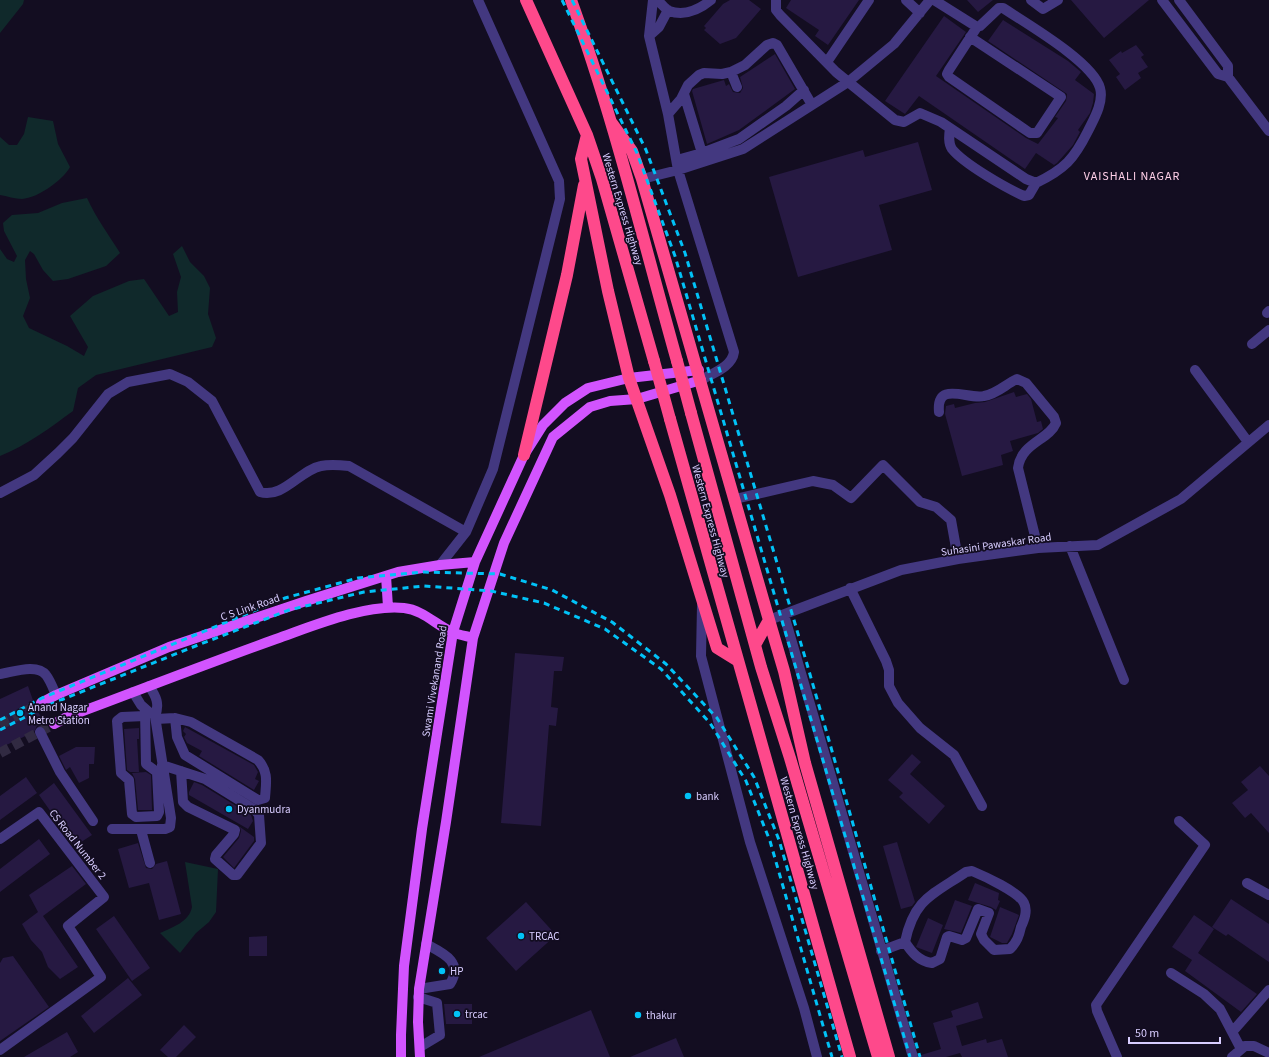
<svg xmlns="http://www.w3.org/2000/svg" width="1269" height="1057" font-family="'Source Sans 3',sans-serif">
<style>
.green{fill:#10292b}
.building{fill:#261942}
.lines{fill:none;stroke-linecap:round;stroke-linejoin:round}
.major-tunnel{stroke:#312a42;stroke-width:10;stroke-dasharray:10 5;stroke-linecap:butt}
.minor{stroke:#433880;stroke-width:10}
.major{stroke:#d254fe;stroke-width:10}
.highway{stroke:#fe498b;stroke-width:12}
.rail{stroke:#01c2f7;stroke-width:3;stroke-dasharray:6 5;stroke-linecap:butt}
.highway-bridge{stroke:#fe498b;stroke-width:12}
.poi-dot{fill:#01c2f7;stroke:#130d21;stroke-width:1.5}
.labels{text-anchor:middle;stroke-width:3.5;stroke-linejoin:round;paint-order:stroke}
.street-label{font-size:11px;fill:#d8cdff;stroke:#130d21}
.poi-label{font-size:11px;fill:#d8cdff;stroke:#130d21;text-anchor:start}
.neighbourhood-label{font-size:12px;letter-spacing:1px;fill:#ffcfe8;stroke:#130d21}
</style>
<rect width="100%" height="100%" fill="#130d21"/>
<!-- green -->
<path class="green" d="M0 0H24L23 4 0 33Z
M28 117 53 121 58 144 70 167C63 180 38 198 22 199 15 199 7 196 0 195V137L9 145H17L24 134Z
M87 198C96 218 109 235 120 253L106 266 68 279 53 281 43 270 34 254 30 251 25 260 26 279 30 298 23 316 29 328 67 346 84 356 88 347 70 316 93 296 129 281 144 279 169 316 178 312 177 292 181 277 173 254 182 246 190 262 204 276 210 288 208 314 216 338 212 347 96 375 78 388 73 411C51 427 26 446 0 456V249L7 259 14 262 17 256 4 231 3 223 12 215 38 213 62 203Z
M185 862 218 869 216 912 209 922 196 933 180 953 160 933C173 927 189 922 192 907Z"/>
<!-- building -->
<path class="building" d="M730 0H749L761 9 736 38 720 44 704 30 706 28 704 26 723 4Z
M791 0H859L828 45 815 36 819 30 786 8Z
M967 0H993L978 12Z
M1071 0H1149L1104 38Z
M944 16 966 32 936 76 1026 138 1038 144 1058 118 1055 117 1066 101 1067 94 988 41 1003 20 1068 61 1081 72 1075 80 1094 94 1093 103 1090 113 1078 130 1080 132 1073 145 1057 163 1054 165 1036 153 1025 169 919 96 905 114 885 101Z
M1136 45 1144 55 1141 57 1148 67 1138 73 1141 78 1125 90 1116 77 1120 74 1109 60 1121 51 1122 53Z
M775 54 795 89 739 130 707 144 692 91 693 89 724 80 726 86 729 84 733 92 740 93 743 88 740 77Z
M918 142 932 190 879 205 892 250 798 277 769 177 863 150 865 157Z
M1014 392 1016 397 1027 394 1031 399 1037 422 1041 421 1043 429 1038 433 1010 441 1013 451 1001 455 1003 465 962 476 945 414 946 406 954 404 955 408 975 403 985 402Z
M515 653 564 657 562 671H554L551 707 558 708 556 726 549 725 541 826 501 823Z
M28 686 35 706 46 726H37L34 732 0 748V699Z
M185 727 254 765 258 772 255 779 259 781 254 790 199 756 202 751 187 743 184 737 186 734 183 731Z
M139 728V739H137L139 772H130L127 770 124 729Z
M76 747H95L94 764H89V778L79 783 70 767 66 770 59 756Z
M912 754 921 762 910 774 945 806 929 824 899 797 903 793 888 780Z
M1260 766 1269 776V833L1251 813 1245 818 1232 803 1248 790 1241 782Z
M146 772 151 775 152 810H138L135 779 132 773Z
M26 777 37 793 0 820V796Z
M194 782 202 785 251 815 253 821 248 829 189 795V792Z
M54 783 92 835 75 846 39 795Z
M240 827 254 837V841L234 868 223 857 239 838 241 831Z
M39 839 50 854 0 892V869Z
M897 842 915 902 912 906 901 909 883 846Z
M138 843 146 868 152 869 156 864 167 861 181 914 159 920 149 883 129 888 118 849Z
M72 866 86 884 43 916 78 967 60 979 48 967 42 952 31 940 22 924 38 912 29 895Z
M975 883 999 893 998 900 1000 901 996 910 991 907 968 900Z
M1231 899 1269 924V962L1228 934 1226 936 1212 927Z
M955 900 972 906 961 933 944 929Z
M526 902 556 935 516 971 486 938Z
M1000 907 1019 915 1012 934 1007 943H1002L990 937Z
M1194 915 1214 929 1198 953 1257 994 1241 1012 1185 971 1192 960 1172 947Z
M114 916 150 968 132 981 96 929Z
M928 918 943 925 932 953 916 947Z
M267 936V956H249V937Z
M13 956 49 1007 0 1041V963L3 958Z
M128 978 142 995 94 1033 81 1016Z
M978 1002 983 1018 956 1026 962 1046 986 1039 987 1043 1002 1039 1008 1057H962L960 1053 946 1057H921V1055L941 1049 933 1023 953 1017 951 1011Z
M444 1004H472V1024H446Z
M591 1010 610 1057H479Z
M184 1025 196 1037 176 1057H168L160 1050Z
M67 1032 78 1052 70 1057H24Z
M676 1038 684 1057H630Z"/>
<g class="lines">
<!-- major-tunnel -->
<path class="major-tunnel" d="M0 725 41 703
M0 753 54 724"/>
<!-- minor -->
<path class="minor" d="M653 0 649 36 668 114 678 170 734 352C732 367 713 373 701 380
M657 0C661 3 665 9 669 11 684 16 699 10 711 0
M776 0V10L780 15 836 72 895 120 904 122 920 113 941 122 1026 179 1036 183C1065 169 1074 159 1088 131 1094 119 1104 102 1100 88 1093 62 1027 24 1003 8H999L980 26 977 27 934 0
M906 0 920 13
M1031 0 1043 9 1058 0
M1162 0 1218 74 1228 77 1269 131
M1179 0 1228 66V77
M649 36 659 27 668 10
M970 37 1061 97 1037 133H1030L949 77 947 74 949 70 977 27
M827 62 869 0
M731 72 737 87
M684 94 702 153 739 139 786 106 804 90
M668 114 681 99 688 85 699 75 704 73 722 74 731 72 745 65 767 45 773 43 777 45 812 105
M950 128C949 135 948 143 952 149 964 164 1006 188 1024 196L1029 195 1036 183
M677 160 702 153
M642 179 678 170 743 149 848 82 894 44 930 0
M1267 313 1269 311
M1252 344 1269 330
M1195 370 1248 442
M939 412C936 380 968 400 984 396 997 394 1006 384 1017 379L1026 383 1054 417 1056 423C1049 440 1021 443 1018 468L1038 548
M0 493 34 475 58 453 73 438 108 394 128 382 170 374 188 382 212 401 260 492C283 499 300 470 321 466 330 464 340 465 349 466L466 532
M735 499 813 481 833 485 851 498 883 465 920 502 936 507 951 520 958 559
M1070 546 1124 680
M440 565 466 532 493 469 560 199 559 181 478 0
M850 588 886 661 889 670V686L898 703 920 728 954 755 982 806
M702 605 701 656 750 842 804 1008 817 1057
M784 615 913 1057
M769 620 901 570 958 559 1038 548 1098 545 1181 499 1269 425
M0 674C13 672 37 663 46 675 50 680 53 688 56 695
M133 692 141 705 150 713
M145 710 146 764 157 772 159 812 157 816 136 817 132 814 129 780 121 773 117 721 122 717 145 716
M156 719 175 718 191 722 258 760C269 772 266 783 265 798L258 800 185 755 177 737 175 718
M40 732 60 772 93 821
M162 765 205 779 255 810 259 815 261 843 237 875H233L215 859 216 855 234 834 235 830 188 807 183 802 181 771
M112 829H165L170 827 171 818 155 716C160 704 156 696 149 686
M141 830 150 863
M0 839 39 812 104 897 68 926 101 977 0 1050
M972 871C984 876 1019 892 1024 903 1028 911 1024 920 1021 927 1019 936 1017 942 1010 949L994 950 984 940 981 934 989 913 978 909 966 938 962 940 949 936 947 937 940 959 932 963C919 961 912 953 905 942 914 899 932 895 966 872Z
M1247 883 1269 895
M881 951 905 942
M1171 973 1204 994 1220 1009 1241 1049
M419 989 450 984C464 962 443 953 426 944
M418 997 437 1003 440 1035 420 1047
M1233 1031 1269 990
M1117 1057 1097 1011 1096 1005 1205 845 1179 821
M1232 1057 1245 1046H1254L1269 1053"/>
<!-- major -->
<path class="major" d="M386 576 388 607
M41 703 56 695 169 647 306 601 398 572 440 565 475 562
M54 724 67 717C137 691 206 664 276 639 313 626 365 604 404 608 423 610 436 625 452 632 459 635 466 636 473 638
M401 1057V1035L404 966 422 829 453 632 475 562 524 455 543 425 565 403 588 388 629 378 699 370
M420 1057 418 1022 419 989 446 822 473 638 504 543 553 437 590 407 610 401 637 399 701 380"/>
<!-- highway -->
<path class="highway" d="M526 0 587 135 602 179 654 361
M571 0C614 118 643 240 677 361
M611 122 632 151 642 179 769 620 784 671 805 763 889 1057
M587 135 581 159 608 291 629 378 670 495 717 648 738 661
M691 413 761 667 790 758 878 1057
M670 419 850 1057
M524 455 567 275 584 185
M755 645 769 620"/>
<!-- rail -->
<path class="rail" d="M562 0 637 153 675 256 910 1057
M572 0 646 150 685 253 807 664 920 1057
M0 720 42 698 285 598 358 578 424 572 500 574 552 590 612 622 666 664 717 718 754 777 779 840 842 1057
M0 730 46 706 198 645 289 610 364 592 424 586 491 591 544 603 605 629 661 669 710 723 746 781 770 841 832 1057"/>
<!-- highway-bridge -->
<path class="highway-bridge" d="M654 361 670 419
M677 361 691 413"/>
</g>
<!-- markers -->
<g class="poi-dot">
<circle cx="20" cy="713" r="4"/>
<circle cx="688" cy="796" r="4"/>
<circle cx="229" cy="809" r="4"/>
<circle cx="521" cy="936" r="4"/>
<circle cx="442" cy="971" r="4"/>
<circle cx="457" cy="1014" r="4"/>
<circle cx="638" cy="1015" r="4"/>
</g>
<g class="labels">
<!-- street labels -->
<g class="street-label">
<text transform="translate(623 209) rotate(73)" y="4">Western Express Highway</text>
<text transform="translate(711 521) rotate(75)" y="4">Western Express Highway</text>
<text transform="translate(996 544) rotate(-8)" y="4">Suhasini Pawaskar Road</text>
<text transform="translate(250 607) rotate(-19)" y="4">C S Link Road</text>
<text transform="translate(434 681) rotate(-81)" y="4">Swami Vivekanand Road</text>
<text transform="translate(800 833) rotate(74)" y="4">Western Express Highway</text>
<text transform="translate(78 844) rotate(52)" y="4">CS Road Number 2</text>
</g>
<!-- poi labels -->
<g class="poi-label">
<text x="28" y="711">Anand Nagar<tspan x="28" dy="13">Metro Station</tspan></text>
<text x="696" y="800">bank</text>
<text x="237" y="813">Dyanmudra</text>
<text x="529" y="940">TRCAC</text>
<text x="450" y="975">HP</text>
<text x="465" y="1018">trcac</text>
<text x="646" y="1019">thakur</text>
</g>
<!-- neighbourhood labels -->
<g class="neighbourhood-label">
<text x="1132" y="180">VAISHALI NAGAR</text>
</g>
</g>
<!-- scale -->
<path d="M1129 1037v6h91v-6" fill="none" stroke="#d8cdff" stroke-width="2"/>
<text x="1135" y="1037" font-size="12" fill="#d8cdff" stroke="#130d21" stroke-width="3" paint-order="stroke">50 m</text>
</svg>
